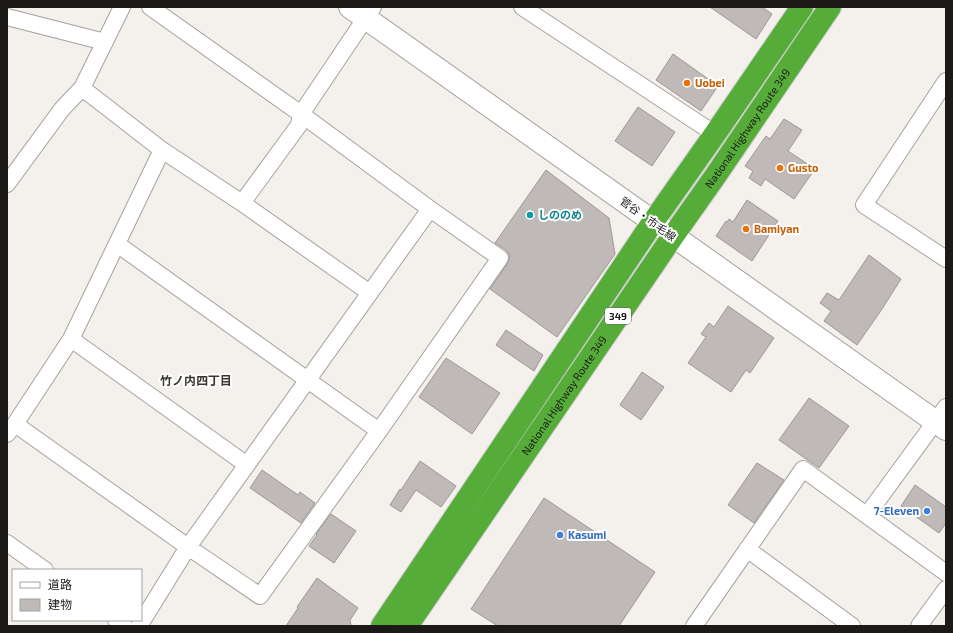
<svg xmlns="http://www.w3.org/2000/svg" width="953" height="633" font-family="'Exo 2','Noto Sans JP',sans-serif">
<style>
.building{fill:#bfbab8;stroke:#9d9795}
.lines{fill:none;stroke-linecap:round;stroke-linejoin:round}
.street-casing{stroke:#a5a19d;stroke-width:18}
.secondary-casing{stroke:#a5a19d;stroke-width:24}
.highway-casing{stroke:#cdcdcc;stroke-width:24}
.street{stroke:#fff;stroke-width:16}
.secondary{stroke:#fff;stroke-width:22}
.highway{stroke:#56ac38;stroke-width:22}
.food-dot{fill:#e8710a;stroke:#fff;stroke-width:1.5}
.culture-dot{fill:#0f9aa8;stroke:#fff;stroke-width:1.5}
.shop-dot{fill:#3f7fe0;stroke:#fff;stroke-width:1.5}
.labels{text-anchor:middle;stroke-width:4;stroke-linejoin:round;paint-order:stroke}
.shield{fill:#fff;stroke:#5f5f5e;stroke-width:1}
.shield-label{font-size:10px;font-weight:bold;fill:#1b1a19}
.food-label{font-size:11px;font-weight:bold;fill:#c56008;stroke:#fff;text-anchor:start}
.street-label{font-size:11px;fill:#1b1a19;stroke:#fff}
.culture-label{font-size:11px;font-weight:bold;fill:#0d838f;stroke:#fff;text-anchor:start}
.shop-label{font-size:11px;font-weight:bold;fill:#366cbe;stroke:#fff;text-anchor:end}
.neighbourhood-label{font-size:12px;font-weight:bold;fill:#3a3733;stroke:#fff}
</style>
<rect width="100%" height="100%" fill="#f4f0ec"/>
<!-- building -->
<path class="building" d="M710 7H762L772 14 756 39Z
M673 54 718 86 701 111 656 80Z
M638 107 675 132 652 166 615 141Z
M784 119 802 130 788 151 815 169 794 199 765 179 761 186 749 178 753 171 745 166 766 136 770 139Z
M546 170 609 218 615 254 557 337 490 289 508 263 510 256 506 250 495 243Z
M747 200 778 221 752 261 716 236 726 221 727 222 729 219 733 222Z
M869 255 901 279 882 309 857 345 824 321 831 311 820 303 827 293 839 300Z
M728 306 774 338 750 373 746 370 731 392 688 363 706 337 701 334 709 323 714 327Z
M506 330 543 355 534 371 496 345Z
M446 358 500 393 472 434 419 397Z
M642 372 664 387 641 420 620 405Z
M809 398 849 426 819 468 779 440Z
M420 461 456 486 441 507 416 490 401 512 390 505 400 489 401 490Z
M757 463 784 480 754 523 728 505Z
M262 470 298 495 300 492 315 503 301 523 250 488Z
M915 485 946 507V523L939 533 901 506Z
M544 498 655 572 619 626H498L471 609Z
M331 514 356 531 334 563 309 546 317 535 316 534Z
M317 578 358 608 350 620 351 626H286L298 608 297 607Z"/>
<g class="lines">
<!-- street casing -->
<g class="street-casing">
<path id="street" d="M522 7 715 134
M7 17 105 42
M946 81 864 205 946 259
M82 88 162 150 242 203 370 293
M7 184 62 109 82 88 122 7
M242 203 299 125 301 114 373 7
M117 244 379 431
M71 339 247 465
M15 424 188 547 260 596 379 431 500 258 430 209 301 114 150 7
M7 434 15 424 71 339 162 150
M867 515 946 407
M7 543 45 570
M747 549 852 626
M116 620 124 626
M139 626 188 547 430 209
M694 626 803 469 946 573
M919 626 946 589"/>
</g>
<!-- secondary casing -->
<g class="secondary-casing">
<path id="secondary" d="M350 7 946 429"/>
</g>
<!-- highway casing -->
<g class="highway-casing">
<g id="highway">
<path d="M382 626 653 222 715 134 802 7"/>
<path id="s1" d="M407 626 673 236 716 175 830 7"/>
</g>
</g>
<!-- street -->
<use href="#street" class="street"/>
<!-- secondary -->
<use href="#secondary" class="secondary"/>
<!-- highway -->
<use href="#highway" class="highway"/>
</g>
<!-- markers -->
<g class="food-dot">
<circle cx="687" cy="83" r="4"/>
<circle cx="780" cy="168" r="4"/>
<circle cx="746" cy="229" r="4"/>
</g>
<circle class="culture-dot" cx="530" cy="215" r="4"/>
<g class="shop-dot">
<circle cx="927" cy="511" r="4"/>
<circle cx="560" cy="535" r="4"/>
</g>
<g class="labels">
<!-- shield labels -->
<rect class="shield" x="605" y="308" width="26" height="16" rx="3"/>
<g class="shield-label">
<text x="618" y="320">349</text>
</g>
<!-- food labels -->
<g class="food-label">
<text x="695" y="87">Uobei</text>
<text x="788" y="172">Gusto</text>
<text x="754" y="233">Bamiyan</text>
</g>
<!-- street labels -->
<g class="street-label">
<text dy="4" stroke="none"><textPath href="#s1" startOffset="603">National Highway Route 349</textPath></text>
<text transform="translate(648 219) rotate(36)" y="4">菅谷・市毛線</text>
<text dy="4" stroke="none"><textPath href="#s1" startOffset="279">National Highway Route 349</textPath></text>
</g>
<!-- culture labels -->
<g class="culture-label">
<text x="538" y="219">しののめ</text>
</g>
<!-- shop labels -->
<g class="shop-label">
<text x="919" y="515">7-Eleven</text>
<text x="568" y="539" text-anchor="start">Kasumi</text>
</g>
<!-- neighbourhood labels -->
<g class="neighbourhood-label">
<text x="196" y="385">竹ノ内四丁目</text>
</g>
</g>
<!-- border -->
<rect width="953" height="633" fill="none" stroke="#1b1a19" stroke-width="16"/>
<!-- legend -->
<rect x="12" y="569" width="130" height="52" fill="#ffffff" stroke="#a4a3a3"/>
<rect x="20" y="582" width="20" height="6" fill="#ffffff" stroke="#a4a3a3"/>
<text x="48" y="589" font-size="12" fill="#1b1a19">道路</text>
<rect x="20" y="599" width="20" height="12" fill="#bfbab8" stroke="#a4a3a3"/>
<text x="48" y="609" font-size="12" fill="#1b1a19">建物</text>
</svg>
